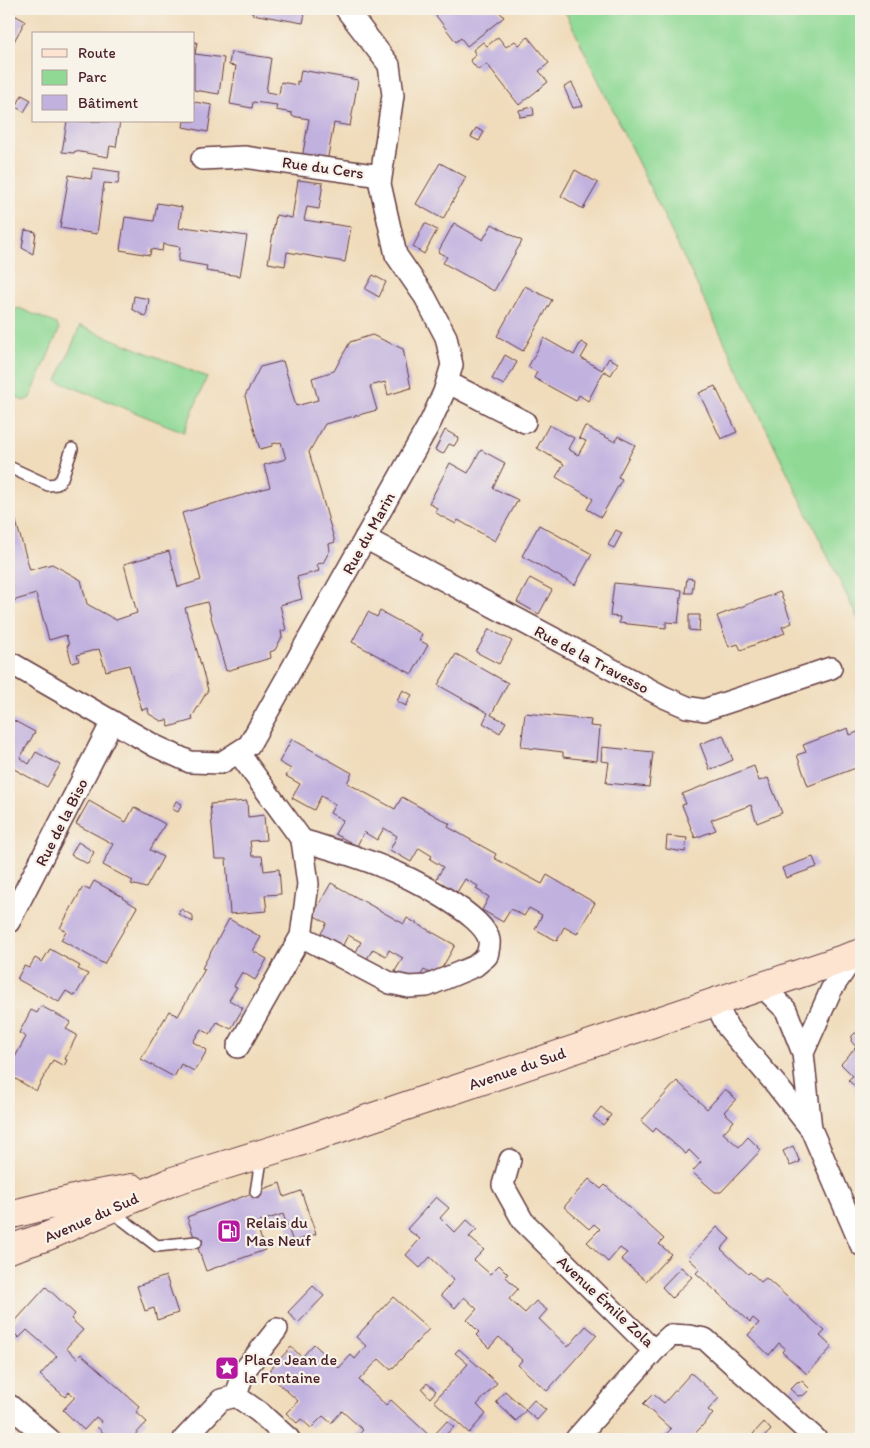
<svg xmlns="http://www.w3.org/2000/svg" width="870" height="1448" font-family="Itim,sans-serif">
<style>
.green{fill:#8fd995;stroke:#6c7c60}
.building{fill:#c1b1df}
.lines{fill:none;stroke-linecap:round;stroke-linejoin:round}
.service-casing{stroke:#633b41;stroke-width:14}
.minor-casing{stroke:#633b41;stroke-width:24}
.secondary-casing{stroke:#633b41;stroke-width:30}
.service{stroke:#fff;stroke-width:11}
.minor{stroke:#fff;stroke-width:21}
.secondary{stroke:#fde4d1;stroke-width:28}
.labels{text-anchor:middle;stroke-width:4.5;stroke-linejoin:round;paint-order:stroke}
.street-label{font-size:16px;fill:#4a1f2b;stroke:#f7f3e8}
.poi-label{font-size:16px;fill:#4a1f2b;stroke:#f7f3e8;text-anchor:start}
</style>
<rect width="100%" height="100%" fill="#f7f3e8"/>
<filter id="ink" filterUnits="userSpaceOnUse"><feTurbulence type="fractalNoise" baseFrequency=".02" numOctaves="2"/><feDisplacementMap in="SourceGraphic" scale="10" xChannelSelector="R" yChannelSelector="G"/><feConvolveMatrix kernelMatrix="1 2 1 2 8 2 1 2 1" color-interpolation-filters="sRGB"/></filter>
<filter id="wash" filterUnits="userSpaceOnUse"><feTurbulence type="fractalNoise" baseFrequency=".0096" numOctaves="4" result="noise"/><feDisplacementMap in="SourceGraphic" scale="20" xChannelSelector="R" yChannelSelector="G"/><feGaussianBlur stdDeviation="1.12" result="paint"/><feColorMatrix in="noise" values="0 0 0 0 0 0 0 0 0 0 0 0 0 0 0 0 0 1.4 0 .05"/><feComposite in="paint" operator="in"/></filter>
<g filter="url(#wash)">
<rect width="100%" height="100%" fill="#f0dcbb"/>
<!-- green -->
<path class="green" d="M564 9H861V625Z
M19 308 57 324 59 330 30 398 24 401 9 394V320L13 311Z
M80 326 207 377 184 432 57 381Z"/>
<g id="blocks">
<!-- building -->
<path class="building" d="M253 9H277L305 13 303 23 252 14Z
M431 9H497L504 17 467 46 461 38 456 42Z
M9 12 25 21 11 47 9 46Z
M498 37 506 47 515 41 519 45 528 37 549 63 539 71 548 82 519 105 487 64 478 70 470 60 476 55 473 50 483 42 487 46Z
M194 42H197L195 54 224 58 219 94 194 90Z
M231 52 271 58 266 92 279 94 281 82 297 85V81L299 82 301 70 358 80 350 126 334 123 327 162 302 158 309 119 292 116V113L276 110 277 105 253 102 252 108 230 104 236 66 229 65Z
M572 83 583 106 573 108 564 87Z
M22 95 31 100 24 112 16 107Z
M194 102 212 105 208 132 183 127 184 121H194Z
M533 107 534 115 520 117 519 110Z
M67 121H120L116 147 110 146 108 157 75 151 74 153 62 152Z
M476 128 484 132 479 141 471 137Z
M440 163 466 177 443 219 416 204Z
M93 168 120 172 118 184 104 183 97 234 60 228 69 175 91 179Z
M575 170 598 183 583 209 561 196Z
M298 180 323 183 319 209 307 207 304 220 351 227 345 262 287 252 285 266 268 263 276 215 292 218Z
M157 203 182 207 179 228 183 229 184 227 247 236 240 276 206 271 207 266 178 261 180 247 163 244 162 251 151 249 150 255 120 250 125 217 154 221Z
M425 223 437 230 424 254 413 247Z
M454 223 483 240 492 224 522 241 494 291 443 263 447 257 438 252Z
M25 230 36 232 33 254 22 248Z
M373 275 386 282 379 297 365 289Z
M525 286 552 300 523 351 497 336Z
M134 296 149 299 146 317 132 309Z
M372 335 403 349 411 388 388 395 385 382 370 386 377 410 325 424 309 452 335 542 329 544 330 550 323 563 317 564 319 571 297 577 302 599 280 605 286 630 281 631 282 637 275 650 270 652 271 658 226 671 207 602 185 608 208 690 192 717 193 720 169 727 167 720 161 721 149 714 148 708 142 710 129 665 106 671 99 649 77 655 79 661 72 663 67 645H69L66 635 49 640 36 594 9 602V516L14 515 30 570 52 564 81 580 87 604 116 620 137 613 124 564 169 551 178 587 201 580 182 513 270 487 264 465 286 459 281 442 272 444V446L260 449 258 443 245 396 260 367 283 361 296 406 318 400 312 378 334 371 350 342Z
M544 338 574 355 581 342 588 346 581 358 602 370 609 358 618 363 611 375 604 371 588 401 579 395 576 401 534 378 537 372 528 367Z
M505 355 517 362 504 385 492 379Z
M715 386 737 432 721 439 699 393Z
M549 425 574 438 568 449 578 455 586 441 579 438 585 426 615 442 618 436 635 445 618 477 622 479 601 517 587 509 593 499 556 477 564 464 537 448Z
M445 430 459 438 454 446 449 444 443 454 435 450Z
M481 450 505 463 493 488 518 500 495 541 458 520 456 524 441 516 435 512 437 508 429 503 450 463 468 473Z
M539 525 592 554 575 585 522 556Z
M616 530 622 533 614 548 608 545Z
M530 578 552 590 539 614 517 602Z
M687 578 694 579 692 593H685Z
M614 583 682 590 678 623 666 622V628L619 623 620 617 610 616Z
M780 592 792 623 782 627 785 633 741 650 738 644 729 647 717 616Z
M380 611 422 634 419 640 428 645 412 674 352 642 368 612 377 617Z
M689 615H700L699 631 689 630Z
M489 629 512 641 499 664 476 652Z
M456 654 508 683 491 715 506 722 500 733 483 723 488 713 438 685Z
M403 690 412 695 406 706 397 701Z
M525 713 591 720 590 726 600 727 597 761 563 757V752L521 747Z
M9 718 35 732 20 758 29 764 36 752 60 765 47 787 14 769 9 778Z
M848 728 850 735 860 731 861 736V766L808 786 797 755 806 752 803 745Z
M723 735 733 760 710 770 700 744Z
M292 739 352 773 347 783 395 809 402 797 450 824 448 827 496 854 494 858 542 884 547 875 595 903 577 934 564 927 557 941 535 929 542 915 529 908 524 916 511 909 503 922 482 910 489 897 476 889 478 886 465 879 457 892 436 880 443 867 430 859 432 856 419 848 411 862 390 850 397 836 384 828 377 840 364 832 357 846 335 834 343 820 330 813 335 804 321 796 314 810 292 798 300 784 286 776 291 769 279 762Z
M602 747 653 752 649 787 606 783 609 762 601 761Z
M754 766 759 781 768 778 782 813 757 823 751 805 711 820 716 830 695 838 682 805 686 804 682 794Z
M89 801 126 822 134 807 165 824 150 850 163 857 146 888 131 884 133 881 103 865 106 859H105L113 844 76 824Z
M176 801 182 804 178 812 172 809Z
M247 801 248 817 264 815 266 840 250 841 252 856H262L264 871 279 869 281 894 265 895 267 911 230 914 226 859H215L210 804Z
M667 836 687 838 685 852 666 849Z
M78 842 94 852 88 864 71 855Z
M813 857 817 867 786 878 782 868Z
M94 881 123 897 122 898 137 907 104 964 61 940 66 931 60 928 83 887 89 890Z
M331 883 404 924 407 918 455 945 437 977 424 970 416 983 395 971 403 958 389 950 386 956 373 949 365 962 354 956 361 942 348 935 341 949 319 937 327 923 313 915Z
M181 909 193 916V922L178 914Z
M229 919 261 937 253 951 267 959 255 980 242 972 234 986 237 987 229 1000 243 1008 231 1029 217 1022 210 1034 201 1029 193 1042 207 1050 201 1061 194 1071 181 1064 174 1077 141 1059 169 1011 178 1016 205 969 202 968Z
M50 949 80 966 78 969 88 974 75 996 66 991 59 1002 17 979 24 966 29 968 35 958 42 962Z
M41 1006 71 1022 66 1029 77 1035 65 1059 67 1060 64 1066 53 1060 36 1091 9 1075V1068L26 1037 19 1033 31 1010 37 1013Z
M855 1033H861V1092L848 1080 853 1076 841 1064 856 1047 851 1041 852 1036Z
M677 1081 707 1109 725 1089 736 1099 724 1112 734 1121 723 1133 739 1147 748 1137 761 1150 721 1192H715L692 1172 701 1162 689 1150 686 1154 656 1128 653 1132 641 1121Z
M601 1107 611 1115 603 1125 593 1117Z
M793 1146 800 1162 790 1166 783 1151Z
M589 1179 601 1189 605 1185 664 1239 659 1244 671 1254 646 1281 621 1259 627 1253 620 1248 608 1262 587 1242 600 1229 594 1224 589 1229 564 1207Z
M280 1183 284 1197 301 1191 316 1234 293 1242 283 1214 256 1223 265 1250 206 1271 187 1217Z
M436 1197 449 1208 440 1218 455 1233 467 1220 477 1229 469 1237 484 1250 474 1260 490 1274 499 1265 508 1274 505 1276 518 1289 509 1299 525 1313 536 1301 547 1310 539 1319 568 1347 586 1326 597 1335 547 1391 518 1365 522 1360 511 1350 512 1349 499 1337 489 1348 476 1335 479 1332 467 1320 477 1309 464 1297 455 1308 441 1295 454 1280 430 1257 420 1268 406 1255 420 1239 407 1229Z
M717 1227 730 1239 721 1249 748 1274 750 1272 761 1282 766 1278 825 1331 820 1336 832 1347 807 1374 782 1352 785 1348 779 1343 769 1355 748 1335 759 1323 753 1318 750 1322 696 1273 700 1269 688 1258Z
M681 1267 692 1277 672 1298 662 1287Z
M166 1276 178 1313 157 1320 154 1308 145 1311 137 1286Z
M313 1286 324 1296 298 1323 288 1312Z
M46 1287 75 1314 71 1319 83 1330 66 1348 77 1358 81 1354 140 1407 136 1412 147 1422 133 1437 136 1439H110L97 1427 102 1422 96 1417 84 1430 63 1410 75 1397 69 1392 65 1397 40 1375 57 1356 27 1330 19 1338 9 1328Z
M393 1297 429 1329 391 1370 379 1359 359 1380 386 1405 391 1400 432 1438 430 1439H362L358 1435 363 1430 342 1411 331 1423 323 1416 311 1428 301 1419 297 1423 286 1413 298 1401 267 1373 291 1347 302 1357 314 1344 339 1368 351 1355 355 1359 366 1346 356 1337Z
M459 1349 497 1383 477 1405 486 1414 469 1433 434 1401 468 1364 455 1353Z
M691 1373 719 1398 708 1410 713 1414 690 1439H661L671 1429 643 1404 653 1394 664 1403Z
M802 1381 810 1389 804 1395 798 1396 790 1389 797 1382Z
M427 1383 436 1391 430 1398 422 1389Z
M505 1391 526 1410 516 1421 496 1402Z
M534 1400 546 1410 537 1420 525 1410Z
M447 1421 454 1427 441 1439 435 1434Z
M764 1422 771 1430 762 1439H758L753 1434Z"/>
</g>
</g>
<g filter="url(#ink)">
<use href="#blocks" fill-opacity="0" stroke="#633b41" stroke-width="1"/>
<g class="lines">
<!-- service casing -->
<g class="service-casing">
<path id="service" d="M9 467 48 485 57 484 62 478 72 449
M256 1192 262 1154
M110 1210 157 1246 196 1242"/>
</g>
<!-- minor casing -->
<g class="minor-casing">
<path id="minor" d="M202 159 244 157 381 176
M447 382 525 422
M365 538 664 697 687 707 704 710 831 668
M9 662 155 746 190 762 221 763 249 745 431 421 444 392 452 365 446 337 425 297 396 255 380 184 393 95 389 65 346 9
M9 922 112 722
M301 936 390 983 409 987 427 986 475 966 487 956C488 951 490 945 489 940 484 914 407 876 383 867 357 856 329 849 302 840
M762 986 786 1010 803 1053
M715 1002 728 1028 778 1087 811 1129 803 1053 831 990 854 956
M238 1047 301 936 308 884 302 840 238 752
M811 1129 861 1245
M510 1160 503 1185 523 1221 654 1351 671 1335 689 1336 705 1339 816 1439
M236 1396 244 1371 277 1329
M9 1405 49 1439
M184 1439 221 1400 236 1396 259 1412 289 1439
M576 1439 654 1351"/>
</g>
<!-- secondary casing -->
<g class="secondary-casing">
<path id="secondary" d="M9 1215 86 1196 132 1188
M9 1249 48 1236 173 1181 296 1143 861 953"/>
</g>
<!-- service -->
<use href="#service" class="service"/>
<!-- minor -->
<use href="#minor" class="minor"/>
<!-- secondary -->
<use href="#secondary" class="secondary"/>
</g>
</g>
<!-- icons -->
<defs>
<g id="fuel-square" transform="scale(1.25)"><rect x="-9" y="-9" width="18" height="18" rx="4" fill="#b5179e" stroke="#f7f3e8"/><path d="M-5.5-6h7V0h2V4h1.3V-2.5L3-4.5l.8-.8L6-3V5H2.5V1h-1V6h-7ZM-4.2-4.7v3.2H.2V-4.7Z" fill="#fff"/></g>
<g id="sight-square" transform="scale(1.25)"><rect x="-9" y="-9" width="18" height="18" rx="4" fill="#b5179e" stroke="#f7f3e8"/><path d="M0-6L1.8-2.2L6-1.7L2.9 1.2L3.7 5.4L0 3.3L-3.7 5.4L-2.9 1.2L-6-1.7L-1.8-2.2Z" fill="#fff"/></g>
</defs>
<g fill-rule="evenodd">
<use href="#fuel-square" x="229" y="1231"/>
<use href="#sight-square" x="227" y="1368"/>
</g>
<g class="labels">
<!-- street labels -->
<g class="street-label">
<text transform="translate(323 167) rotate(8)" y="6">Rue du Cers</text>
<text transform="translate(368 533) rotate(-61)" y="6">Rue du Marin</text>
<text transform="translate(592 659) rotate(28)" y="6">Rue de la Travesso</text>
<text transform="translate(61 822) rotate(-63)" y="6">Rue de la Biso</text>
<text transform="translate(517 1068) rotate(-19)" y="6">Avenue du Sud</text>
<text transform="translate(91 1217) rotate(-24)" y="6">Avenue du Sud</text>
<text transform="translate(606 1301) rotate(43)" y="6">Avenue Émile Zola</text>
</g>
<!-- poi labels -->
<g class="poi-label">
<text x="246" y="1228">Relais du<tspan x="246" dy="18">Mas Neuf</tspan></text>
<text x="244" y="1365">Place Jean de<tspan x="244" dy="18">la Fontaine</tspan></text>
</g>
</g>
<!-- margin -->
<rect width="870" height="1448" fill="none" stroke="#f7f3e8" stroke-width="30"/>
<!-- legend -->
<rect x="32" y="32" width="162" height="90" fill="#f7f3e8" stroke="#b29e9c"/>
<rect x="42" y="49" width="25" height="8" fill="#fde4d1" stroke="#b29e9c"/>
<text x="78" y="58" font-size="15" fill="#4a1f2b">Route</text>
<rect x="42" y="70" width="25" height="15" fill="#8fd995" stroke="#b29e9c"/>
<text x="78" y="82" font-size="15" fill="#4a1f2b">Parc</text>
<rect x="42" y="95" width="25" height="15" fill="#c1b1df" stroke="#b29e9c"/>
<text x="78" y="108" font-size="15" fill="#4a1f2b">Bâtiment</text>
</svg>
